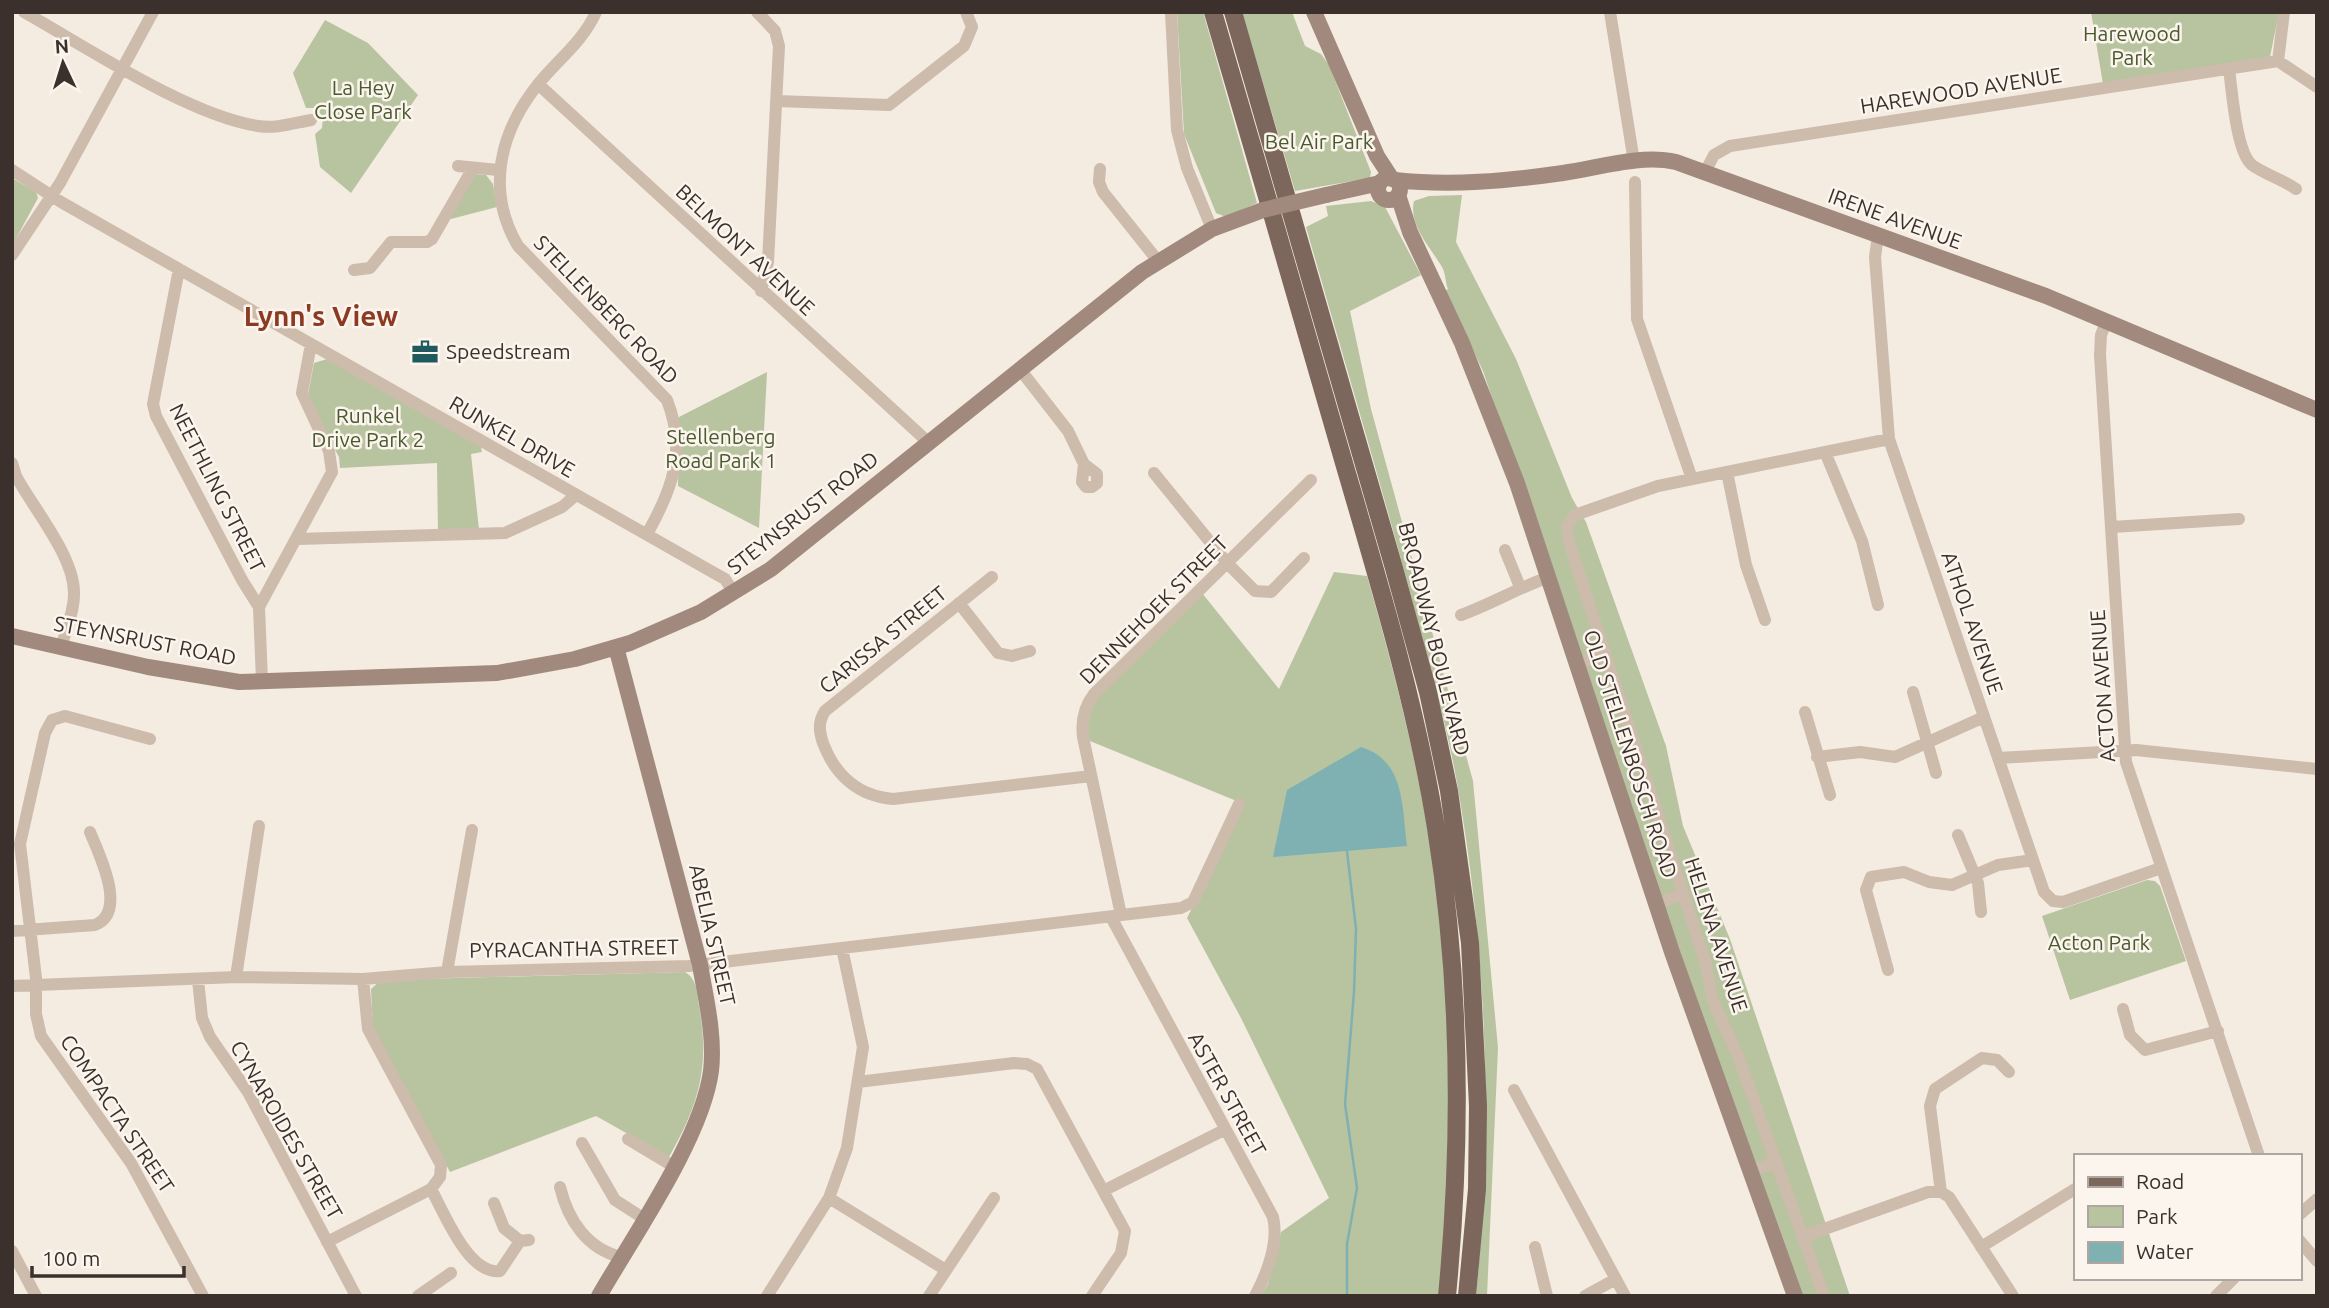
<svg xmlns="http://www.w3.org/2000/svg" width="2329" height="1308" font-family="Ubuntu,sans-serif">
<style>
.green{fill:#b8c4a0}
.water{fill:#7fb0b2}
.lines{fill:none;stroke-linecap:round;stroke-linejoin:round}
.stream{stroke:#7fb0b2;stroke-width:2.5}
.street{stroke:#cdbbac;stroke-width:12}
.secondary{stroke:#a18a7d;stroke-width:16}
.primary{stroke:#7d675c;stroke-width:18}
.secondary-bridge{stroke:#a18a7d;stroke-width:16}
.labels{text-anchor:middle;stroke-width:5;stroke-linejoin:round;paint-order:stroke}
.park-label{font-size:21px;fill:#4a5a2e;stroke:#fbf5ee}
.street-label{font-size:21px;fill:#3b302b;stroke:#fbf5ee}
.poi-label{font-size:21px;fill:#3b302b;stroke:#fbf5ee;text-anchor:start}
.district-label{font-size:28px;font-weight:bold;fill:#8c3b22;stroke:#fbf5ee}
</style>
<rect width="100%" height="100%" fill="#f4ebe1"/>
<!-- green -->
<path class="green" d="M1177 12H1203L1257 203 1226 217 1216 213 1184 134Z
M1242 12H1292L1305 46 1321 54 1329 65 1371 172 1370 178 1295 191Z
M2091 12H2279L2270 57 2103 84Z
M325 20 368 43 418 95 351 193 320 167 315 134 322 128 323 116 314 108H306L293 73Z
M475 174 486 175 493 184 497 207 447 220Z
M12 178 36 192 38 198 12 246Z
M1462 195 1456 242 1516 359 1572 498 1586 522 1666 746 1683 826 1730 939 1850 1296H1802L1658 889 1483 371 1445 291 1448 289C1445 282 1446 274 1442 267 1431 248 1408 225 1414 201L1429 196Z
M1371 201 1385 207 1421 275 1350 311 1371 409 1473 781 1498 1048 1487 1296H1476C1493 1124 1487 952 1457 783 1446 720 1427 658 1411 596 1378 473 1341 350 1306 227L1328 216 1326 206Z
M327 359 481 447 482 452 471 454 479 530 438 531 437 463 340 468 339 457 309 402 308 395 314 363Z
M767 372 759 528 678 486 679 417Z
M1334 572 1367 576C1401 695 1432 817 1442 940 1452 1059 1451 1178 1439 1296H1261L1268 1284 1281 1232 1329 1198 1241 1018 1187 918 1244 804 1090 741 1086 727 1094 701 1202 593 1279 689Z
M2147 880 2155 881 2160 886 2186 961 2070 1000 2042 916Z
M685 972C697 979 697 993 699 1006 710 1067 699 1104 669 1157L596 1116 450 1172 373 1028 371 989 381 980Z"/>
<!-- water -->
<path class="water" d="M1361 747C1405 760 1402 807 1407 846L1273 857 1287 790Z"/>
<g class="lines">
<!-- stream -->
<path class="stream" d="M1347 1296V1244L1357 1188 1345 1104 1354 992 1356 929 1347 851"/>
<!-- street -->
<path class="street" d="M24 12C88 48 188 115 258 126 276 129 294 123 311 120
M596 12C584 40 558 60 539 83 500 131 485 190 518 246L667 400C687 451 672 490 647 534
M757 12 775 31 779 46 768 262 761 291
M1171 12 1177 130 1187 168 1212 229
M1610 12 1634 162
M2278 61 2284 12
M2278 61 2317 87
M2229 69C2232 90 2236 152 2252 165 2264 174 2282 179 2296 189
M538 84 928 442
M777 101 889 105 964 46 972 27 966 12
M458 166 498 170
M1100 169 1099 182 1103 192 1158 261
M12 170 61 202 716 574 725 579 734 593
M1705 172 1714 155 1730 146 2278 61
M1635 182 1637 319 1692 479
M1878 235 1875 257 1889 439 2044 892 2053 901 2063 902 2161 868
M12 255 60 183 153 12
M179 269 153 404 156 416 242 580 259 607 262 681
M354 270 370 268 391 242H427L432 239 473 168
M2107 320 2101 335 2100 355 2126 762 2259 1156
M1019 368 1068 431 1084 464 1097 474V483L1092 487H1086L1082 482 1084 464
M1825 452 1862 541 1878 605
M12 463 16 476C33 508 75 557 74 594 74 612 66 630 61 647
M1727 472 1746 565 1765 620
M1154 473 1228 564 1255 591 1271 592 1304 558
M2112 527 2239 519
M297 539 505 533 562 507 576 495
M1505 550 1520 587
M992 577 825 711C818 722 819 731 823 743 835 775 858 796 893 799L1091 776
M959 603 998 653 1012 656 1030 651
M259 607 332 472 329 451 302 393 311 344
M1461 615C1491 604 1518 588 1549 577
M1578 663 1606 654
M1913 692 1936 773
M1805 712 1830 795
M150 739 65 716 52 720 45 733 20 844 36 978V1014L41 1036 131 1163 203 1296
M1817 757 1860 752 1895 757 1984 717
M1998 758 2136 750 2317 769
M1958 835 1978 883 1981 912
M1657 904 1683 894
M1121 915 1083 737C1081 721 1084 707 1094 694L1311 480
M1111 917 1273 1217C1279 1242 1267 1274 1255 1296
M12 931 95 925C128 912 99 854 90 832
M1888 970 1866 890 1871 877 1904 872 1929 882 1952 885 1998 865 2033 860
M447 972 472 830
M236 977 259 826
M198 980 202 1018 210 1037 248 1092 356 1296
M12 986 236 977 363 979 447 972 689 966 1181 908 1193 902 1239 804
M2123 1009 2130 1035 2145 1050 2218 1031
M858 1082 1014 1063 1027 1064 1037 1069 1125 1231 1121 1253 1092 1296
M1514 1090 1625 1296
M628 1139 673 1166
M582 1143 615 1200 643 1218
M1750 1172 1775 1163
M560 1187C568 1220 587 1249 621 1257
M431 1189C444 1212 468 1275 500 1271L520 1241 529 1240
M1105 1190 1224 1130
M1941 1192 1930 1106 1935 1089 1982 1058 1997 1060 2009 1072
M829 1198 946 1270
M494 1203 504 1228 520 1241
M2299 1215 2317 1199
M1802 1237 1928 1192H1941L1949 1197 2013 1296
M2299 1240 2317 1261
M327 1242 431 1189 440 1177 441 1165 368 1029 363 979
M1535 1247 1547 1296
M1981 1247 2075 1189
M12 1251 36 1296
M418 1296 451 1273
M767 1296 829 1198 847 1148 863 1047 842 948
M929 1296 994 1198
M1585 1296 1616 1279
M1824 1296 1738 1056 1713 1001 1705 961 1569 542 1567 526 1575 515 1658 486 1889 439
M2216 1296 2234 1278"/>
<!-- secondary -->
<path class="secondary" d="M1314 12 1377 156 1392 179
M1378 189a11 11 0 1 1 22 0a11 11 0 1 1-22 0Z
M1395 180C1451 186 1507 181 1563 173 1599 168 1640 154 1676 162L2046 296 2317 410
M1326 195 1380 183
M1398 195 1410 232 1462 343 1517 483 1672 952 1795 1296
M12 636 148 667 239 682 497 673 575 659 630 643 701 612 771 569 1142 272 1212 229 1263 210
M599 1296C634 1235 702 1138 711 1071 715 1036 706 999 700 965L616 647"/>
<!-- primary -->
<path class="primary" d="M1213 12C1257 162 1301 313 1344 463 1379 583 1416 704 1436 828 1461 983 1462 1140 1447 1296
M1233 12 1394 568 1428 692 1449 791 1470 943 1478 1106 1477 1189 1467 1296"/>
<!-- secondary-bridge -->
<path class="secondary-bridge" d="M1263 210 1326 195"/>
</g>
<!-- icons -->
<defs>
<g id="office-bare" transform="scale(2.1)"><path d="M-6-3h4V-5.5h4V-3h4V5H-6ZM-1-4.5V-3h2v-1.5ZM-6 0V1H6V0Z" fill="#1f5a5e" stroke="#fbf5ee" stroke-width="2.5" paint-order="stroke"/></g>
</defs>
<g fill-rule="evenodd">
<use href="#office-bare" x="425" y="352"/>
</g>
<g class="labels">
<!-- park labels -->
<g class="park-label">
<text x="2132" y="41">Harewood<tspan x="2132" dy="24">Park</tspan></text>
<text x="363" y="95">La Hey<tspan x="363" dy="24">Close Park</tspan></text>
<text x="1319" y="149">Bel Air Park</text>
<text x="368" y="423">Runkel<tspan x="368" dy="24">Drive Park 2</tspan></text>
<text x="721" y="444">Stellenberg<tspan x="721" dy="24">Road Park 1</tspan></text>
<text x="2099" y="950">Acton Park</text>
</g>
<!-- street labels -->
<g class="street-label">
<text transform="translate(1961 91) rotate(-9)" y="7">HAREWOOD AVENUE</text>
<text transform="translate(1895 219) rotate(20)" y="7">IRENE AVENUE</text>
<text transform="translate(745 250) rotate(43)" y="7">BELMONT AVENUE</text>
<text transform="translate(606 310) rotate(46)" y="7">STELLENBERG ROAD</text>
<text transform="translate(512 437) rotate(30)" y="7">RUNKEL DRIVE</text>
<text transform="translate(217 488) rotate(63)" y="7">NEETHLING STREET</text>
<text transform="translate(803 513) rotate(-38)" y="7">STEYNSRUST ROAD</text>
<text transform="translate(1154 610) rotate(-45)" y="7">DENNEHOEK STREET</text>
<text transform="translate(1972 623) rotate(71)" y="7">ATHOL AVENUE</text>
<text transform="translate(1434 639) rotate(76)" y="7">BROADWAY BOULEVARD</text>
<text transform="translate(883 640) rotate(-39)" y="7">CARISSA STREET</text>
<text transform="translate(145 641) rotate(11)" y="7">STEYNSRUST ROAD</text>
<text transform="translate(2103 686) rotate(-94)" y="7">ACTON AVENUE</text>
<text transform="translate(1630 754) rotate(72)" y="7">OLD STELLENBOSCH ROAD</text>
<text transform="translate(712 935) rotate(77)" y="7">ABELIA STREET</text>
<text transform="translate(1716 935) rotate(72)" y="7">HELENA AVENUE</text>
<text transform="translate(574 949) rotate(-1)" y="7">PYRACANTHA STREET</text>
<text transform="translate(1227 1094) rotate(61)" y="7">ASTER STREET</text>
<text transform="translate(117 1114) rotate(56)" y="7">COMPACTA STREET</text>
<text transform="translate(286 1130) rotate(60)" y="7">CYNAROIDES STREET</text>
</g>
<!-- poi labels -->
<g class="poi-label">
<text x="446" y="359">Speedstream</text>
</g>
<!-- district labels -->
<g class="district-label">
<text x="321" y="326">Lynn's View</text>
</g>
</g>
<!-- border -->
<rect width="2329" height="1308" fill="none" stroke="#3b302b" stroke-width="28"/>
<!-- legend -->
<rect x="2074" y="1154" width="228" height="126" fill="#fbf5ee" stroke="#aea6a0" stroke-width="2"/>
<rect x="2088" y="1177" width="35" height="10" fill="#7d675c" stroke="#aea6a0" stroke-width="2"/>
<text x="2136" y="1189" font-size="21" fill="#3b302b">Road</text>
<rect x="2088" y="1206" width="35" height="21" fill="#b8c4a0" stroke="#aea6a0" stroke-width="2"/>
<text x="2136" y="1224" font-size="21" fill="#3b302b">Park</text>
<rect x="2088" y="1242" width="35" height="21" fill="#7fb0b2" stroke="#aea6a0" stroke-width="2"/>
<text x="2136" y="1259" font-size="21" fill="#3b302b">Water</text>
<!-- north arrow -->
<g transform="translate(63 63) rotate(356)" stroke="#fbf5ee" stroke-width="5" paint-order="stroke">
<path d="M0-5L12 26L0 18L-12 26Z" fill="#3b302b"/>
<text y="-10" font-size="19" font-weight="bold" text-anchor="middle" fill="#3b302b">N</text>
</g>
<!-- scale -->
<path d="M32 1266v10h152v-10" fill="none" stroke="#3b302b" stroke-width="3.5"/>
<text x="42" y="1266" font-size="21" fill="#3b302b" stroke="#fbf5ee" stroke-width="5" paint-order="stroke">100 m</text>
</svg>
